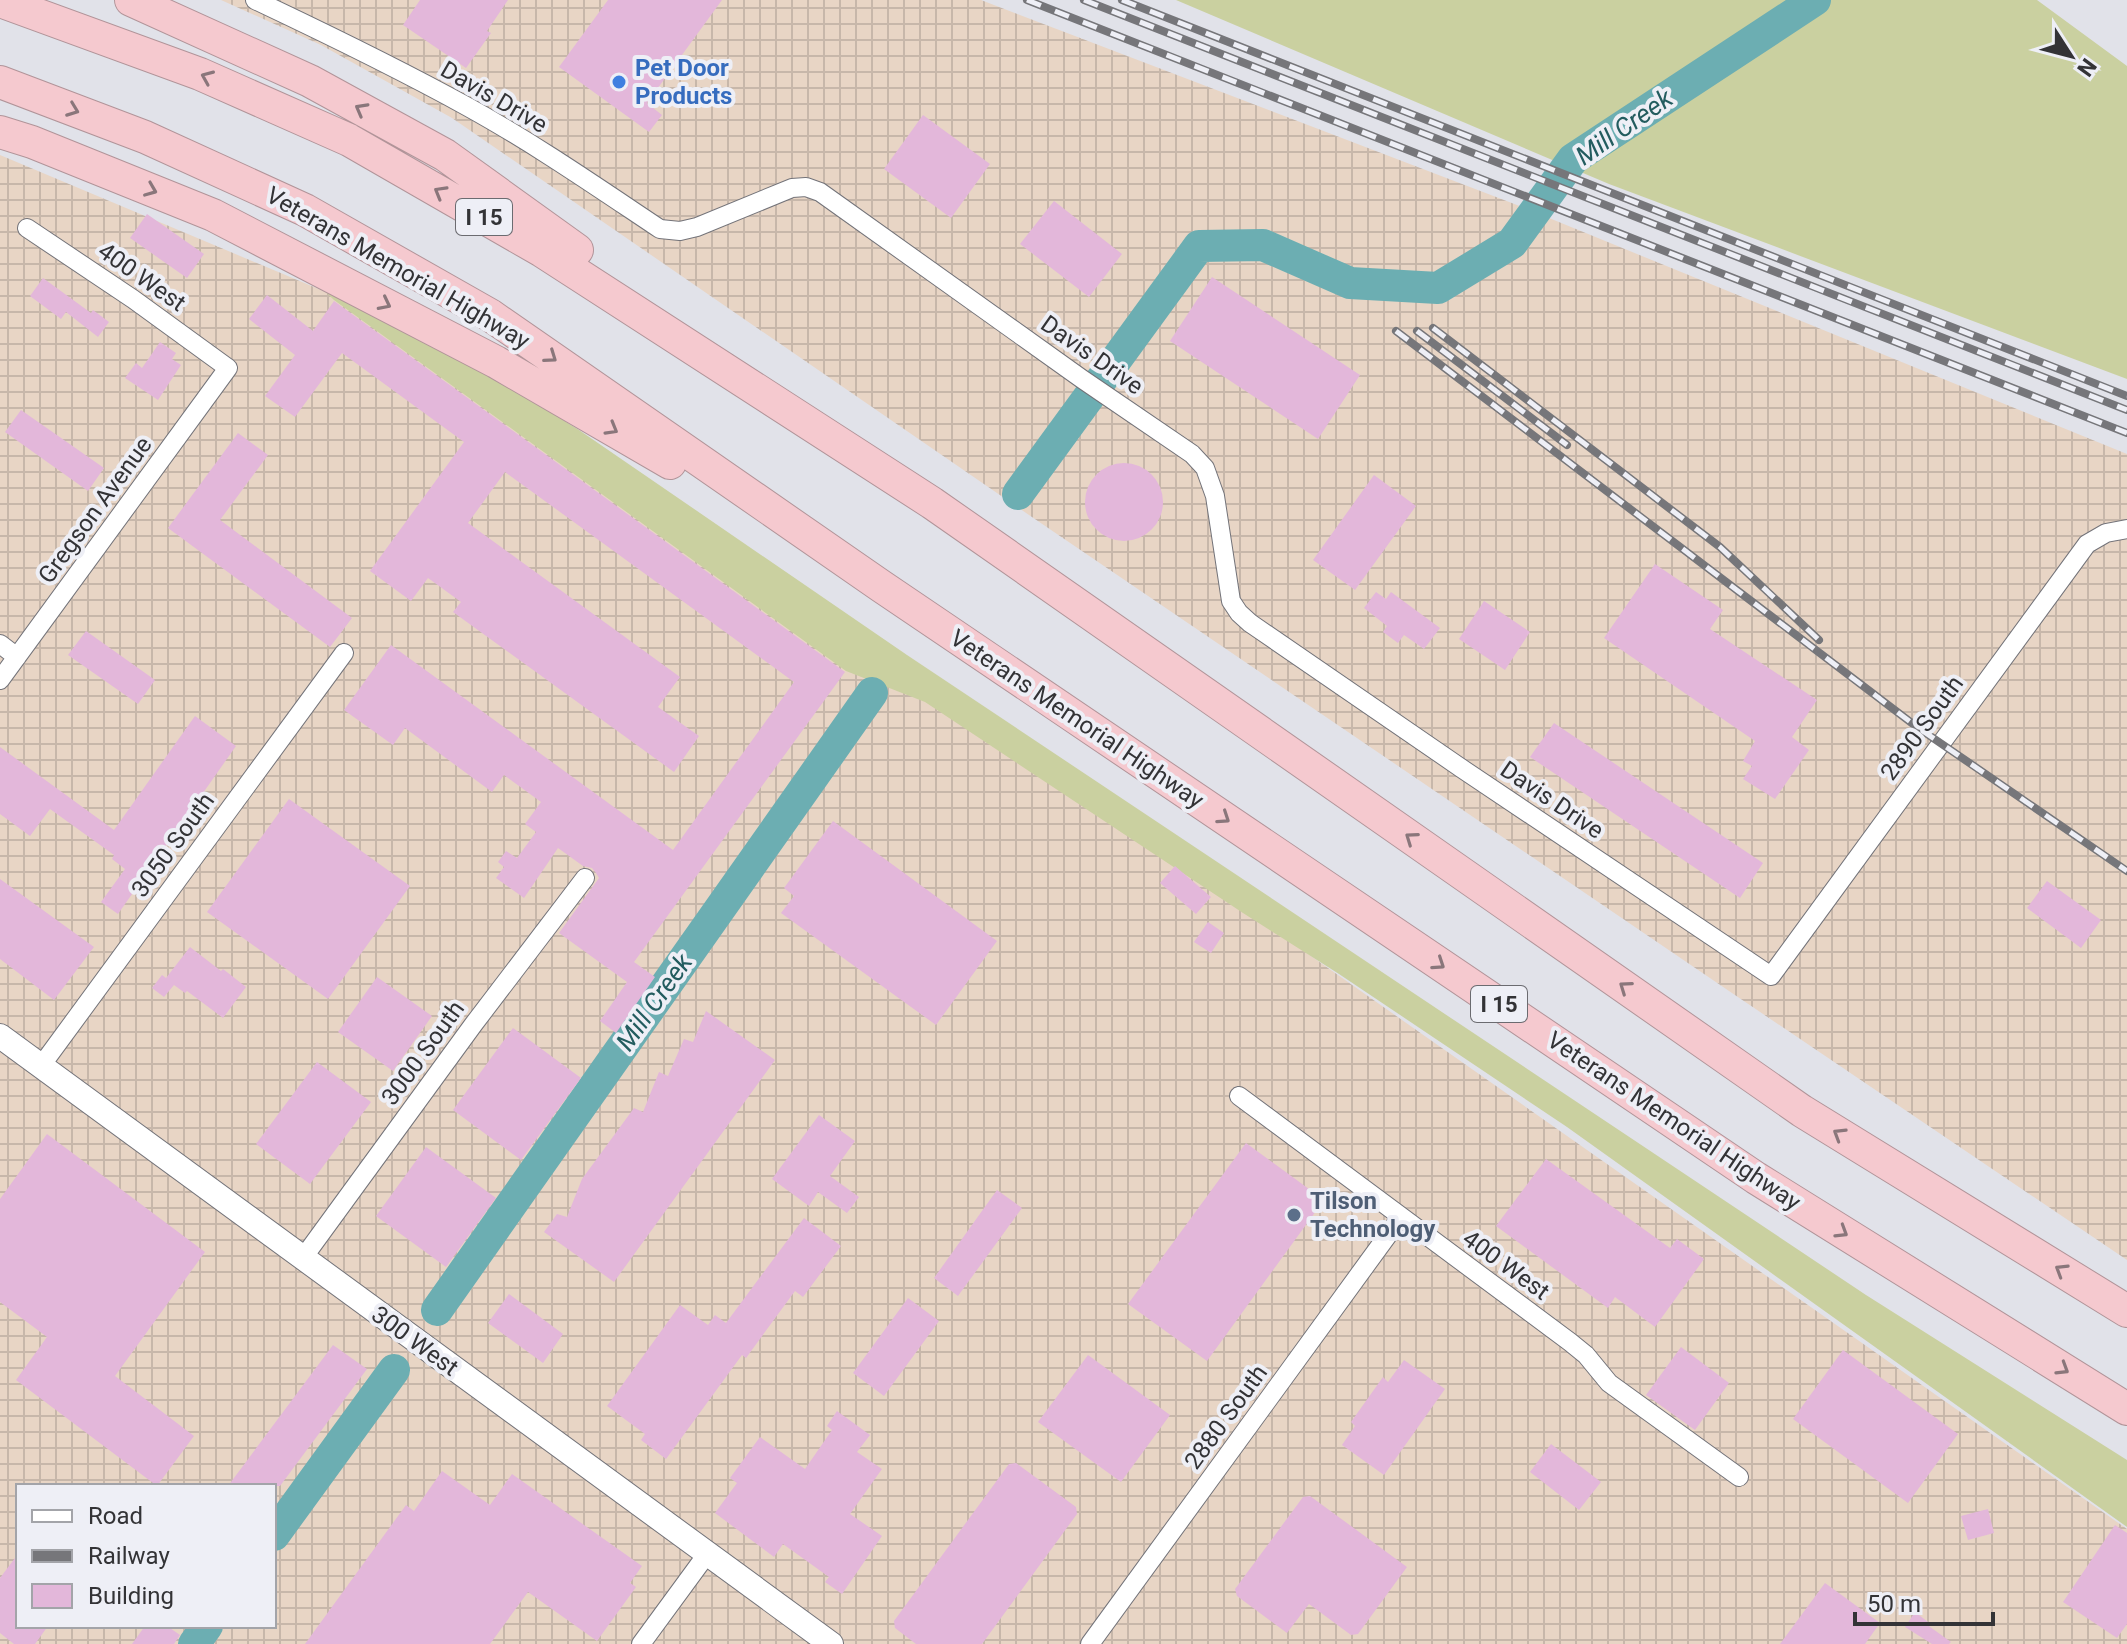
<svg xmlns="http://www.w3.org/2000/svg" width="2127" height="1644" font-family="Roboto,sans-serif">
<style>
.industrial{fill:url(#industrial-grid);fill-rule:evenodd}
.grass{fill:#cad0a0}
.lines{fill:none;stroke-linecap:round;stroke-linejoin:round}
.river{stroke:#6caeb2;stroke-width:32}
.building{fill:#e3b7da}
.minor-casing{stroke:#737379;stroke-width:20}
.secondary-casing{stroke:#737379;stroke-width:26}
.motorway-casing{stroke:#b19499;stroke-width:34}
.minor{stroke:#fff;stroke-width:18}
.secondary{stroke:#fff;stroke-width:24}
.motorway{stroke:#f5c9cf;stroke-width:32}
.rail-casing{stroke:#76767a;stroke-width:8}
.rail{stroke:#eeeff6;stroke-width:5;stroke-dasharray:15;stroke-linecap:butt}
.oneway{stroke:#8a767b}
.shop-dot{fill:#3f7fe0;stroke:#eeeff6;stroke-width:3}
.service-dot{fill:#5c6f8a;stroke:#eeeff6;stroke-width:3}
.labels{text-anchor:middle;stroke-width:8;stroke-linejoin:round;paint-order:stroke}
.shield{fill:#eeeff6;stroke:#6b6b70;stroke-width:2}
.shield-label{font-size:22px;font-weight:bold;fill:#333336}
.shop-label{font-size:24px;font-weight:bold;fill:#366cbe;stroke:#eeeff6;text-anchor:start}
.street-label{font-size:24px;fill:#333336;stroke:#eeeff6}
.service-label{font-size:24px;font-weight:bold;fill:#4e5e75;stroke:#eeeff6;text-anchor:start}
.water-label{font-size:26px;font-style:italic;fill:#235c5f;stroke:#eeeff6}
</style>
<defs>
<pattern id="industrial-grid" width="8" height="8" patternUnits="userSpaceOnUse" patternTransform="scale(2)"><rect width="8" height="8" fill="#e8d5c5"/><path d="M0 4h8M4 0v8" fill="none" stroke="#c7b7aa"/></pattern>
</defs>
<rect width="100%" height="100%" fill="#e1e2e9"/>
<!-- industrial -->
<path class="industrial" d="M221 0H981L1517 205 2127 454V1260L1729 991 1029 515 452 118 321 45Z
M0 155 352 303 875 650 2127 1529V1644H0ZM18 1486H274V1626H18Z"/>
<!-- grass -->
<path class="grass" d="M1176 0H2037L2127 66V379L1609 184Z
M314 281 392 321 523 395 579 430 907 655 1866 1295 2127 1460V1527L1567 1127 1339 974 1243 913 925 702 846 671 334 300Z"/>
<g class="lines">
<!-- river -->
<path class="river" d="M1018 494 1199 246 1263 245 1350 283 1438 288 1512 243 1573 159 1815 0
M437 1310 872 693
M274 1535 394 1370
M194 1644 207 1626"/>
</g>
<!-- building -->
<path class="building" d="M420 0H508L487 31 491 33 466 68 403 25Z
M608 0H722L647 103 662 115 649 132 559 67Z
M923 115 990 164 951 218 884 169Z
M1054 201 1122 254 1089 297 1020 244Z
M147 214 204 254 187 278 130 238Z
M1212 277 1360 375 1318 439 1170 341Z
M43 278 91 313 93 310 109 322 98 337 66 312 61 319 30 296Z
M267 295 313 331 334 301 845 672 634 962 655 977 616 1033 600 1021 627 982 559 933 599 878 596 873 592 868 583 866 558 848 524 898 496 878 504 867 498 862 506 851 517 858 536 832 525 824 541 802 504 775 492 792 405 728 393 745 344 710 391 645 673 850 794 682 505 472 468 523 680 677 658 707 699 736 674 772 453 612 461 602 428 578 411 601 370 571 464 442 342 353 295 417 265 396 295 355 249 319Z
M160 342 176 353 172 359 181 365 158 400 125 378 136 363 142 368Z
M21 410 104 468 88 491 5 432Z
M238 433 268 455 220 520 352 618 330 647 168 528Z
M1085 502a39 39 0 1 1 78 0a39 39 0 1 1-78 0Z
M1374 475 1416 506 1355 590 1313 560Z
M1655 564 1723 610 1710 629 1817 700 1792 737 1809 750 1775 799 1743 779 1752 766 1743 761 1755 741 1604 638Z
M1376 592 1386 599 1391 592 1440 628 1424 649 1404 635 1398 643 1383 632 1387 626 1364 608Z
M1484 601 1530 632 1505 670 1459 639Z
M86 631 155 680 138 704 68 655Z
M195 716 236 746 118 914 101 902 125 869 112 859 114 855 50 809 30 836 0 814V747L114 830Z
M1554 723 1763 863 1740 898 1530 757Z
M289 799 410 886 328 999 207 912Z
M833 821 997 941 936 1025 781 913 794 896 784 888Z
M1175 866 1211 897 1196 914 1160 883Z
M0 879 94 947 54 1000 0 959Z
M2047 881 2101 920 2081 948 2027 908Z
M1208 922 1224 933 1211 953 1194 942Z
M190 947 221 971 223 969 246 987 223 1018 187 991 185 993 174 985 164 997 152 988 162 975 166 978Z
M377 977 432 1016 393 1071 338 1032Z
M706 1011 775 1060 614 1282 544 1232 557 1214 567 1217 582 1179 634 1108 643 1112 659 1072 668 1076 684 1039 693 1042Z
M513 1028 581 1078 521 1160 453 1110Z
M317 1062 371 1102 310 1184 256 1144Z
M819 1115 855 1141 830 1176 859 1197 847 1213 818 1192 809 1206 772 1179Z
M47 1134 205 1252 115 1376 194 1436 157 1486 16 1380 47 1337 0 1302V1199Z
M1246 1143 1324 1200 1207 1361 1128 1304Z
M426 1147 496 1198 446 1267 376 1216Z
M1546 1159 1670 1248 1677 1239 1704 1259 1655 1327 1615 1297 1608 1308 1496 1226Z
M997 1190 1022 1208 958 1296 934 1278Z
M804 1218 841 1246 803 1297 795 1291 746 1358 742 1355 666 1459 641 1440 645 1434 607 1406 680 1305 708 1325 715 1315 726 1323Z
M509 1294 563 1334 543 1363 488 1323Z
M908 1298 939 1321 884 1396 853 1373Z
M333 1345 367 1369 280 1486H228Z
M1681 1347 1729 1383 1695 1430 1646 1395Z
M1843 1350 1958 1434 1908 1503 1793 1419Z
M1088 1355 1170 1415 1121 1482 1038 1422Z
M1404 1360 1445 1389 1384 1475 1342 1445 1355 1426 1351 1422 1383 1377 1388 1382Z
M837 1411 870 1435 857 1452 882 1469 850 1514 882 1536 842 1594 825 1582 829 1577 783 1544 774 1557 715 1513 737 1483 730 1478 760 1437 805 1469 832 1430 827 1426Z
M1551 1444 1601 1482 1579 1510 1530 1472Z
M1016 1463 1076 1507 1077 1514 982 1644H916L895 1628 894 1621 1009 1464Z
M442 1471 490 1505 512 1474 642 1566 630 1583 636 1587 597 1641 528 1592 490 1644H305L406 1505 414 1511Z
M1310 1496 1407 1567 1358 1634 1351 1635 1309 1604 1287 1633 1237 1596 1235 1589 1303 1497Z
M1988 1509 1994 1533 1968 1540 1961 1516Z
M2115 1525 2127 1533V1624L2117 1638 2063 1602Z
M18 1554V1626H48L35 1644H14L0 1633V1578Z
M1825 1583 1880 1623 1865 1644H1780Z
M1915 1612 1928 1622 1926 1624 1951 1642 1949 1644H1932L1905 1627Z
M145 1626H167L180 1635 174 1644H132Z"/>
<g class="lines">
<!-- minor casing -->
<g class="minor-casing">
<path id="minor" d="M255 0C327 34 399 69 468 107 535 144 597 187 660 229L680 231 697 227 792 188 806 187 820 192 1082 379 1192 454 1205 468 1215 496 1231 601 1239 613 1250 623 1461 768 1771 976 2087 544 2106 533 2127 529
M0 644 17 657
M0 680 228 368 133 299 27 228
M41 1066 344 653
M1239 1096 1570 1342 1586 1355 1609 1383 1739 1477
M303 1258 473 1025 585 878
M641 1644 707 1554
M1090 1644 1401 1217"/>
</g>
<!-- secondary casing -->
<g class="secondary-casing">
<path id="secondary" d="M0 1036 831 1644"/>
</g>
<!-- motorway casing -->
<g class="motorway-casing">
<path id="motorway" d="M131 0 310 81 445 155 577 250
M0 1 200 74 349 140 542 251 932 503 1802 1111 2127 1311
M0 82 145 137 305 210 490 315 881 586 1756 1178 2127 1409
M0 132 32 142 213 215 496 362 670 463"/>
</g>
<!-- minor -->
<use href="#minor" class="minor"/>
<!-- secondary -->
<use href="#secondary" class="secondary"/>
<!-- motorway -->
<use href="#motorway" class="motorway"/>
<!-- rail casing -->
<g class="rail-casing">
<path id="rail" d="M1027 0 2127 433
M1084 0 2127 410
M1122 0 2127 396
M1433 328 1720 547 1819 640
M1396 331 1917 727 2127 871
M1417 331 1567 445"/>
</g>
<!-- rail -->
<use href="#rail" class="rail"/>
</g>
<!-- one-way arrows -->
<defs><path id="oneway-chevron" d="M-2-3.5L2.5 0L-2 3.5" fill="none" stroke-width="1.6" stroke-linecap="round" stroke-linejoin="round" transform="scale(2)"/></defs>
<g class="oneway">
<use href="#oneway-chevron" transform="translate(207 77) rotate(-157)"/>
<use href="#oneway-chevron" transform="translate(361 109) rotate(-151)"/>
<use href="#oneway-chevron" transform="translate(73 110) rotate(21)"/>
<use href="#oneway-chevron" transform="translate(151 190) rotate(22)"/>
<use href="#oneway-chevron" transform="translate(440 192) rotate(-150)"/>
<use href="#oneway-chevron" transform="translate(385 304) rotate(27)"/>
<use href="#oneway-chevron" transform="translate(551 357) rotate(35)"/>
<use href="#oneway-chevron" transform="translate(612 429) rotate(30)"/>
<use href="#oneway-chevron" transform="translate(1224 818) rotate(34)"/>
<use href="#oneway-chevron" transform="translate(1411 838) rotate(-145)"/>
<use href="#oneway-chevron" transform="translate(1439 964) rotate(34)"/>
<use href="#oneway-chevron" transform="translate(1625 987) rotate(-145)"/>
<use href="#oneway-chevron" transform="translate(1839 1134) rotate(-148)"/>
<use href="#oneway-chevron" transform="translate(1842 1232) rotate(32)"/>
<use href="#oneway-chevron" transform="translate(2061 1270) rotate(-148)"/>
<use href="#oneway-chevron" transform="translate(2063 1369) rotate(32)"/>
</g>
<!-- markers -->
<circle class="shop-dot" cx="619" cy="82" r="8"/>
<circle class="service-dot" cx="1294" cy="1215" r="8"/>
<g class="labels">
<!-- shield labels -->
<g class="shield">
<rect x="456" y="199" width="56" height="36" rx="6"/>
<rect x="1471" y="986" width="56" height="36" rx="6"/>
</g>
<g class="shield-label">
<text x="484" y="225">I 15</text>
<text x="1499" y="1012">I 15</text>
</g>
<!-- shop labels -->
<g class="shop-label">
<text x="635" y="76">Pet Door<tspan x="635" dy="28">Products</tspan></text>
</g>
<!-- street labels -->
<g class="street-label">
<text transform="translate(494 97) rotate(30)" y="8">Davis Drive</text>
<text transform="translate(398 268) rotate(30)" y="8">Veterans Memorial Highway</text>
<text transform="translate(142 277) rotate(35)" y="8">400 West</text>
<text transform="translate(1092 355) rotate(35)" y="8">Davis Drive</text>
<text transform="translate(95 510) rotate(-54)" y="8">Gregson Avenue</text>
<text transform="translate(1077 719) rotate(34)" y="8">Veterans Memorial Highway</text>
<text transform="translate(1922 728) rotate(-54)" y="8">2890 South</text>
<text transform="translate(1552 800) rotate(34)" y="8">Davis Drive</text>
<text transform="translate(173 845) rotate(-54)" y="8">3050 South</text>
<text transform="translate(423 1053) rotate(-54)" y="8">3000 South</text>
<text transform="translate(1674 1121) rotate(34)" y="8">Veterans Memorial Highway</text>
<text transform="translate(1506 1265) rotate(36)" y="8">400 West</text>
<text transform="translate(415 1341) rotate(36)" y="8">300 West</text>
<text transform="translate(1226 1417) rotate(-54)" y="8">2880 South</text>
</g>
<!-- service labels -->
<g class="service-label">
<text x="1310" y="1209">Tilson<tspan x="1310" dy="28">Technology</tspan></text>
</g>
<!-- water labels -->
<g class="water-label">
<text transform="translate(1624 127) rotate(-35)" y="9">Mill Creek</text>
<text transform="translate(654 1002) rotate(-55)" y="9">Mill Creek</text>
</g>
</g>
<!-- legend -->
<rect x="16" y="1484" width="260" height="144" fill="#eeeff6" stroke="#a3a4a9" stroke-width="2"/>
<rect x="32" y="1510" width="40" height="12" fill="#ffffff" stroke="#a3a4a9" stroke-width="2"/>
<text x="88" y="1524" font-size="24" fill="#333336">Road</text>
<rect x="32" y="1550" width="40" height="12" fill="#76767a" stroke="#a3a4a9" stroke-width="2"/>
<text x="88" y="1564" font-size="24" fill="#333336">Railway</text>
<rect x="32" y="1584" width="40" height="24" fill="#e3b7da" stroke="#a3a4a9" stroke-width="2"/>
<text x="88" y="1604" font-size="24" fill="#333336">Building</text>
<!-- north arrow -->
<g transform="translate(2071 56) rotate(126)" stroke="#eeeff6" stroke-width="6" paint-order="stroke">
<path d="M0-6L14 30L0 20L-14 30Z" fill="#333336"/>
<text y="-12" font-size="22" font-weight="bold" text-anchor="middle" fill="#333336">N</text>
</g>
<!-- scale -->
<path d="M1855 1612v12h138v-12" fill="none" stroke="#333336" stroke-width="4"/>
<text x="1867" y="1612" font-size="24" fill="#333336" stroke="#eeeff6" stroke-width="6" paint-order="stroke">50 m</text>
</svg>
